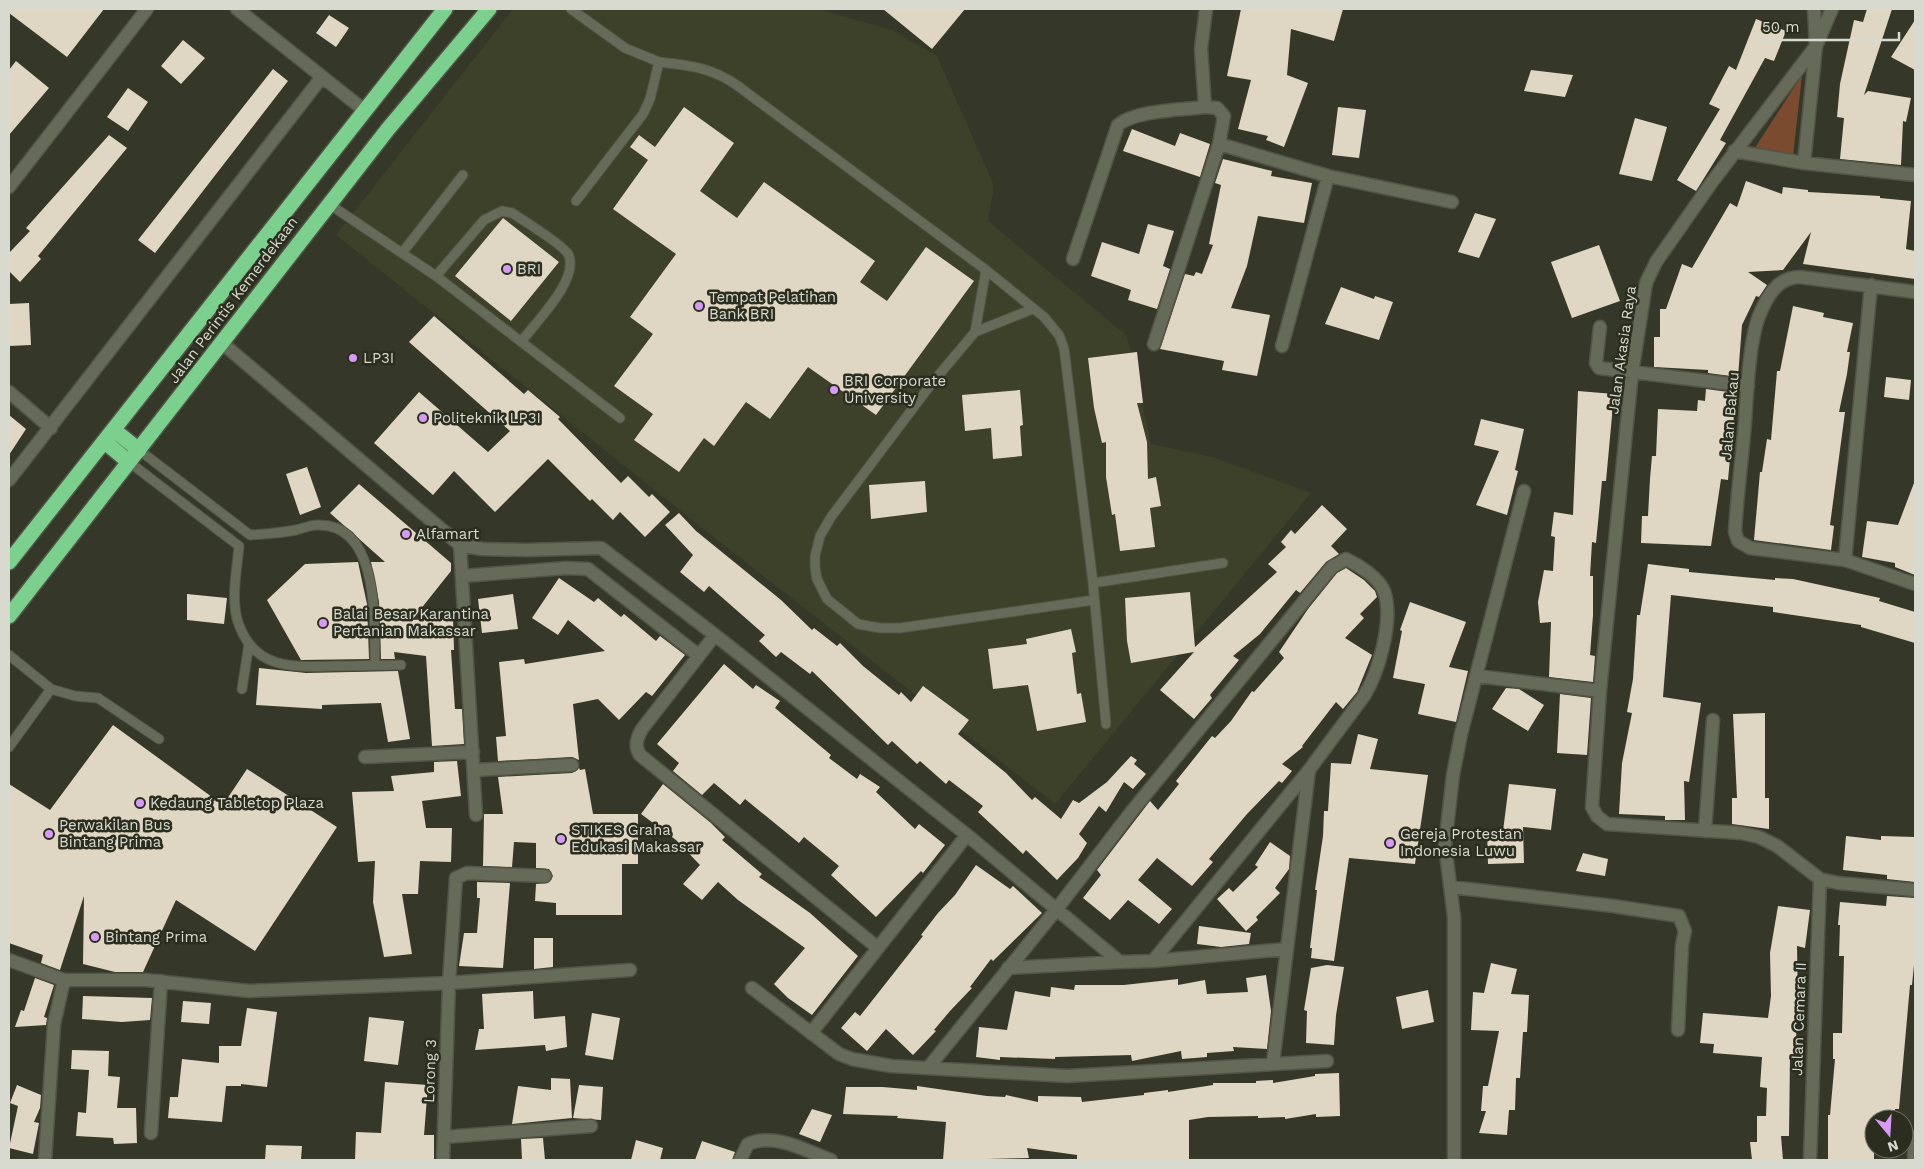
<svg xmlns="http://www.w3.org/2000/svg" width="1924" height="1169" font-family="'Work Sans',sans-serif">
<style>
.built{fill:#3d412a}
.green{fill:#7a4b2e}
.building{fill:#dfd6c3}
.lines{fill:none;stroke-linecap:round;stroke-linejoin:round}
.lane-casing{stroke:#515446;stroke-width:11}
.street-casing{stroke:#515446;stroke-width:15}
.highway-casing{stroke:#515446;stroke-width:18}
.lane{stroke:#666a58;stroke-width:9}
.street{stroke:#666a58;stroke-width:12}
.highway{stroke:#7bd08e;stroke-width:15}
.poi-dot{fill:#d99af7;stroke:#2b2e1e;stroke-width:2}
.labels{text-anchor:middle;stroke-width:5;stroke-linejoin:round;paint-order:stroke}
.poi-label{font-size:15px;fill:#d8dad0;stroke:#2b2e1e;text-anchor:start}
.street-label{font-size:15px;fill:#d8dad0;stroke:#2b2e1e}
</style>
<rect width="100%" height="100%" fill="#353828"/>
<!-- built -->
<path class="built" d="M513 9H825L824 11 892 30 937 56 994 186 988 221 1127 336 1151 444 1212 457 1311 493 1055 804 702 528 336 235Z"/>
<!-- green -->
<path class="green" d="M1802 75 1793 156 1753 151Z"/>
<!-- building -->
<path class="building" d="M9 9H104L67 57 9 13Z
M883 9H965L932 49Z
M1241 9H1343L1334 41 1291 29 1287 75 1308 83 1284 147 1266 140 1268 136 1238 129 1251 80 1227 76Z
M1867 9H1892L1864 95 1868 91 1911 98 1906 122 1903 121 1901 165 1840 159 1844 118 1837 117 1840 84 1854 20 1863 22Z
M329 15 349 28 336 47 316 33Z
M1756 19 1786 31 1774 61 1765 58 1720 140 1726 143 1696 191 1677 180 1720 109 1709 104 1729 66 1736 70Z
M1915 20V70L1891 57Z
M183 40 205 58 181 84 161 66Z
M16 61 49 88 9 135V70Z
M273 69 288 81 155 253 138 240Z
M1531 70 1573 75 1565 97 1524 91Z
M128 88 148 102 128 131 107 117Z
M684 107 734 143 700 191 737 218 764 182 875 261 860 282 887 301 926 247 974 281 876 415 808 367 770 419 746 402 714 446 704 438 679 472 634 440 653 414 614 386 653 334 630 317 676 254 613 209 648 160 630 147 639 135 655 147Z
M1338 107 1366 110 1359 158 1332 155Z
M1635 118 1667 127 1652 181 1619 174Z
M1132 129 1175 146 1180 133 1210 144 1200 177 1123 151Z
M109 135 127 148 38 256 41 259 20 282 9 271V253L30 231 26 228Z
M1223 159 1272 171 1271 176 1312 183 1304 223 1258 216 1247 266 1231 308 1270 315 1257 376 1222 370 1224 361 1160 349 1185 274 1194 276 1196 272 1202 274 1213 245 1209 244 1221 185 1215 183Z
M1746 181 1782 194 1783 187 1808 190V192L1880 196V198L1911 201 1906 249 1915 251V279L1803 264 1811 232 1783 270 1748 272 1767 285 1759 297 1756 296 1742 325 1738 377 1708 373V370L1654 367V337H1660V309H1666L1682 264 1692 268 1730 203 1737 207Z
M1475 213 1496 219 1479 258 1458 252Z
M503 218 559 262 511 321 455 276Z
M1148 224 1174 231 1163 266 1170 269 1157 309 1128 300 1131 290 1091 276 1102 242 1139 254Z
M1599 245 1620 301 1572 318 1551 262Z
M1341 287 1374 299 1375 296 1393 302 1379 340 1325 324Z
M29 303 31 345 9 346V304Z
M1793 306 1824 313 1823 317 1853 323 1847 352H1850L1847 374 1839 412H1845L1830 525 1834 526 1831 550 1754 540 1760 472H1762L1767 439 1771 440 1777 371H1780Z
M434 316 524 394 528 390 560 417 558 419 621 483 628 476 649 497 652 494 670 512 645 537 620 512 613 520 592 499 590 501 548 459 495 512 454 471 433 495 374 443 419 392 488 452 510 431 409 342Z
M1137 352 1143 403H1137L1147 442 1148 479 1156 477 1161 506 1150 508 1155 547 1120 551 1115 514 1112 515 1106 477V442L1102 443 1094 408 1088 358Z
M1886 377 1911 380 1909 400 1884 397Z
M1706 389 1736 393 1728 480 1721 479 1711 546 1641 543 1642 516H1648L1650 479 1652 456H1656L1658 409 1697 411 1698 400 1705 401Z
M1020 390 1023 425 1020 426 1022 456 993 459 991 428 965 431 962 395Z
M1578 391 1614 394 1606 481H1602L1596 543 1592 542 1590 576H1593V615L1590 655 1595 656 1593 682 1549 677 1551 622 1540 623 1538 602 1544 570 1553 571 1555 537 1551 536 1554 512 1573 515Z
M9 415 26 429 9 455Z
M1481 419 1524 429 1515 470 1518 471 1507 515 1476 505 1499 451 1474 445Z
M307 467 321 507 300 515 286 474Z
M925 481 927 512 871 519 869 485Z
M1914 483 1915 484V575L1895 567V563L1862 557 1867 521 1898 525Z
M359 484 451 563V571L412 620 453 618 454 650H451L455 709H462L464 744 432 746 426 656 394 652 395 659H381L379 602 371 562H385L330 513Z
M1322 505 1347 529 1331 546 1339 554 1326 562 1300 593 1296 590 1260 634 1233 656 1239 660 1210 695 1212 698 1194 719 1160 690 1194 652 1131 663 1127 641 1125 598 1190 592 1195 647 1277 572 1268 564 1286 547 1281 542 1291 530 1295 534Z
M679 513 696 531 781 600 812 630 814 628 837 646 840 643 863 666 899 695 901 692 911 702 923 686 969 720 958 734 1006 773 1032 800 1035 797 1061 819 1073 800 1079 803 1107 782 1131 756 1137 760 1134 764 1146 774 1133 789 1124 782 1106 812 1099 806 1079 834 1087 843 1078 858 1057 880 1026 850 1023 854 978 812 983 806 949 780 946 784 920 761 917 764 892 741 888 745 812 671 810 674 781 652 776 657 759 641 765 635 709 586 704 592 680 572 693 555 665 525Z
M358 562 367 604 369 659 301 660 267 600 305 564Z
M1648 564 1689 569V572L1775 580V578L1793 579 1880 598 1879 601 1915 612V643L1861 627V625L1773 612V607L1671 595 1663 697 1701 703 1689 782 1684 781 1685 820H1665V816L1619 814 1622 763 1632 713 1627 712 1633 679 1637 615H1640Z
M1346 568 1364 580 1375 591 1377 597 1360 614 1364 618 1345 638 1372 655 1357 692 1343 709 1336 702 1302 746 1303 747 1282 764 1292 771 1282 783 1279 781 1247 814 1209 859 1213 862 1192 886 1157 858 1138 880 1172 909 1159 924 1128 900 1110 920 1083 898 1101 875 1097 870 1150 801 1158 810 1179 784 1176 781 1212 736 1215 738 1231 721 1252 691 1254 692 1284 658 1279 652 1308 609 1337 573Z
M559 578 594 602 598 598 621 617 624 614 656 641 660 636 685 655 652 696 646 692 619 720 598 699 573 704 579 760 572 757 498 761 496 737 506 736 499 662 524 659 525 664 605 651 568 620 558 635 532 618Z
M187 594 227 598 224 624 187 620Z
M513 594 518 629 482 633 478 599Z
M1410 602 1466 622 1449 667 1468 671 1456 722 1418 714 1425 684 1393 678 1402 631 1400 630Z
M1071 629 1076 652 1072 653 1077 694 1081 693 1086 722 1037 731 1028 685 993 689 988 649 1027 644 1026 639Z
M724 664 753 689 756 685 780 701 775 708 831 755 829 758 857 779 860 774 880 787 876 792 915 829 919 824 945 845 923 873 921 871 876 917 831 875 839 866 804 837 799 843 745 799 740 805 714 783 702 795 673 771 679 763 657 744Z
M259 668 306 673 398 671 410 739 388 742 381 703 322 705V709L256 705Z
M1506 688 1519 689 1544 705 1528 731 1492 709Z
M1560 694 1591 698 1587 755 1557 753Z
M1765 713V798H1769V829L1732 824V798H1737L1733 714Z
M113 725 223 805 247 769 337 827 255 951 176 900 143 972H115L83 964 84 896 60 970 41 963 43 955 9 943V784L50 810Z
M1358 734 1378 739 1370 769 1428 775 1415 864 1349 858 1334 961 1311 958 1312 948H1310L1317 890H1315L1323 836 1324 811H1328L1331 763 1351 764Z
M457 761 461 796 422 801 426 828H452L451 862 420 861 418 894H402L412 954 384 957 373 902 375 861 358 862 352 792 394 791 391 776 434 772V762Z
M579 768 580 770 585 769 593 814H638V864H622V915H556V903L535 901 536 884 548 883 553 876 549 869 536 868V843L514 842 512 867 483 866 484 814H503L498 777 572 773Z
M663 784 711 823 725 837 722 840 762 874 759 877 810 913 858 956 812 1015 788 998 774 984 805 948 738 900 718 882 702 900 683 884 700 865 676 840 641 814Z
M1509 784 1556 789 1551 830 1523 827 1524 863 1488 864 1487 831H1503Z
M1846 836 1881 840V836L1915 837V882L1887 879V875L1843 870Z
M1270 842 1290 856 1289 869 1275 888 1280 893 1256 917 1258 920 1246 931 1217 899 1229 888 1233 892 1258 867 1255 865Z
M1583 853 1608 859 1605 876 1576 871Z
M976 865 1010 889 1013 886 1042 913 993 961 991 959 970 987 972 988 950 1011 934 1030 936 1031 913 1055 886 1029 867 1051 841 1028 855 1012 860 1016 923 936 921 935 938 913 955 895Z
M477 882 510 883 503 968 459 966 464 933H477L480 898H477Z
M1887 896 1915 898 1914 965 1912 985H1910L1899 1109H1895L1894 1119H1874V1160H1828V1115H1830L1835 1059H1833V1033H1842L1844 956H1839L1840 925H1838L1840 902 1886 906Z
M1778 906 1810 910 1805 948 1797 946 1798 1005H1800L1796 1027 1797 1057H1790L1789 1136H1781L1783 1160H1752L1750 1142H1757V1116H1766L1767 1088 1760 1087 1762 1057 1713 1053 1714 1044 1700 1043 1703 1013 1768 1018 1771 996 1770 953Z
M1199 926 1251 933 1249 944 1221 947 1197 944Z
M534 938H553V967L534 969Z
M1491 963 1517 969 1511 994 1529 995 1527 1032H1523L1520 1078H1516L1515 1110H1509L1507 1135 1479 1133 1486 1111H1481L1483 1086H1488L1499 1031 1471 1030 1473 992 1484 993Z
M1327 965 1344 967 1336 1015 1334 1045 1306 1043 1307 1011 1304 1010 1311 968Z
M1266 975 1271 1011 1267 1049 1233 1047 1234 1051 1207 1053V1057L1182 1059 1181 1051 1132 1061 1131 1055 1055 1057V1059L1000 1057V1060L976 1057 979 1027 1007 1030 1015 991 1050 997 1051 987 1074 990 1075 985H1124L1178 979V985L1205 980 1207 994 1248 992 1246 978Z
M35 978 54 985 44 1017 47 1018 46 1025 15 1027 21 1010 24 1011Z
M1428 990 1434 1022 1402 1029 1396 997Z
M533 991 534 1019 565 1016 567 1047 546 1051 545 1045 475 1050 479 1029H484L482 994Z
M83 996 152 998 150 1020 122 1022 82 1019Z
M183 1001 211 1003 209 1024 181 1022Z
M247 1008 277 1012 267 1087 241 1084V1086H226L222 1122 168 1118 170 1097H178L182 1059 219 1063V1046H241Z
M592 1013 620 1018 613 1060 585 1055Z
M369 1017 404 1021 398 1065 364 1061Z
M72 1050 109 1051 108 1076 120 1077 117 1108H136L137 1143 114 1144 113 1138 76 1136 78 1112 86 1113 89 1070 71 1069Z
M1339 1073 1340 1116 1316 1117V1114L1285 1119V1117L1258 1118V1116L1208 1117 1189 1120V1160H1077V1155L1027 1148 1029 1158 943 1160 946 1122 897 1118 898 1116 843 1114 846 1087H883L917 1090V1086L987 1096 1005 1097 1006 1095 1038 1102V1096L1081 1097 1082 1102 1144 1095V1093L1168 1090V1092L1213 1085V1083H1256V1081L1273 1080V1083L1315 1076V1074Z
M551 1078 570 1079 572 1118 512 1124 518 1086 551 1090Z
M385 1082 428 1085 424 1135H434V1160H355L356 1132 381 1133Z
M17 1085 41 1095 40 1108 34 1122 39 1123 33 1154 9 1148 18 1106 10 1103Z
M579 1085 603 1087 601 1120 573 1118Z
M812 1109 832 1115 820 1142 799 1134Z
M543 1138 545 1160H522L521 1139Z
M636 1140 663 1148 660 1160H631Z
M702 1141 735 1152 732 1160H695Z
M266 1145 302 1146 301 1160H265Z"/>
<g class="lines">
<!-- lane casing -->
<g class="lane-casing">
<path id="lane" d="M571 9 625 48 659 62
M576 201 643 114 650 99 659 62C689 65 713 68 738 86L986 270 1044 317 1059 335 1064 348 1093 583 1106 724
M329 204 436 276 484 220 502 211 512 213C523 220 563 245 568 254 581 278 535 323 521 342
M402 253 463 175
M436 276 620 418
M1033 309 975 332 932 383 831 517 820 536 815 556V567L817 579 827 599 858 624 880 628H900L1094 600
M975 332 986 270
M139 450 250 535C266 534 281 533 296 530 303 528 311 525 318 525 381 524 374 625 375 665
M129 462 239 546
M239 546C237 570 230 601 239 625 256 671 296 667 336 666 358 666 379 665 401 665
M1093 583 1223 563
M9 655 51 689 75 696 98 698 159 739
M242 689 249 644
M9 747 51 689"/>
</g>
<!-- street casing -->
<g class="street-casing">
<path id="street" d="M237 9 364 110
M1206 9 1201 49 1205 107 1217 108 1224 116 1219 144 1328 176 1282 346
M1814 9 1816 46 1712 182 1656 262 1646 283 1632 373 1600 691 1592 807 1597 816 1607 824 1741 833 1759 837 1777 846 1820 879 1838 883 1915 890
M1734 151 1804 163 1915 175
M1804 163 1816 46 1832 9
M1328 176 1452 202
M9 187 147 9
M1073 259 1118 125C1136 110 1182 110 1205 107
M1915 292 1800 277C1777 277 1767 297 1759 316 1749 342 1747 393 1745 422 1742 459 1737 496 1735 532L1738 541 1750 548 1845 560 1915 584
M1600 327 1596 363 1599 368 1748 386
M222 343 460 545 476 815
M1154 344 1219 144
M9 392 51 428
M9 480 322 77
M460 545 482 549 526 550 601 548 715 635 967 835 1120 962 1153 961 1309 770 1364 696C1379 672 1394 619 1384 591 1379 578 1359 565 1346 559L1332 567 1132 811 1056 910 928 1068
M1845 560 1871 285
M463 576 566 568 588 569 698 655
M715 635 642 729C637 738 634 746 640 755L878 948
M1477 676 1600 691
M365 757 473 752
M474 770 572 765
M1705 831 1713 720
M1451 887 1613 906 1679 916 1685 931 1682 945 1678 1030
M9 960 64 980H146L249 991 449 983 630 970
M1153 961 1286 949
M1008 968 1120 962
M752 988 839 1054 852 1059 891 1066 1067 1076 1327 1061
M811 1033 967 835
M1273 1063 1309 770
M151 1133 161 981
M444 1137 591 1126
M45 1160 54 1024 64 980
M443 1160 449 983 456 878 467 873 545 876
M740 1160 748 1144C775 1132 806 1151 831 1160
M1454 1160V917L1445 845 1453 775 1461 734 1524 491
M1810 1160 1820 879
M1914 1160 1915 1137"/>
</g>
<!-- highway casing -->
<g class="highway-casing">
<path id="highway" d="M114 430 139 450
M105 442 129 462
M9 562 445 9
M9 616 388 129 489 9"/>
</g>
<!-- lane -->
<use href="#lane" class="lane"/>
<!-- street -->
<use href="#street" class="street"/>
<!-- highway -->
<use href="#highway" class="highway"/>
</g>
<!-- markers -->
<g class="poi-dot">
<circle cx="507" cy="269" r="5"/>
<circle cx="699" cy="306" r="5"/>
<circle cx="353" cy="358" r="5"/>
<circle cx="834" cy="390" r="5"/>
<circle cx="423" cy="418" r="5"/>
<circle cx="406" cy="534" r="5"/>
<circle cx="323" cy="623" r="5"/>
<circle cx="140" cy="803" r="5"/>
<circle cx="49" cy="834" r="5"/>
<circle cx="561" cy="839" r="5"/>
<circle cx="1390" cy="843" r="5"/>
<circle cx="95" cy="937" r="5"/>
</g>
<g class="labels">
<!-- poi labels -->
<g class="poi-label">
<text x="517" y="274">BRI</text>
<text x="709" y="302">Tempat Pelatihan<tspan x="709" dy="17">Bank BRI</tspan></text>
<text x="363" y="363">LP3I</text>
<text x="844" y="386">BRI Corporate<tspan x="844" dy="17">University</tspan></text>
<text x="433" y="423">Politeknik LP3I</text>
<text x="416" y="539">Alfamart</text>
<text x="333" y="619">Balai Besar Karantina<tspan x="333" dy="17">Pertanian Makassar</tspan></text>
<text x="150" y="808">Kedaung Tabletop Plaza</text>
<text x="59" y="830">Perwakilan Bus<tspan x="59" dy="17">Bintang Prima</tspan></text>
<text x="571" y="835">STIKES Graha<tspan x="571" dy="17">Edukasi Makassar</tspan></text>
<text x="1400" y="839">Gereja Protestan<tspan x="1400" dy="17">Indonesia Luwu</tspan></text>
<text x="105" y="942">Bintang Prima</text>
</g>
<!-- street labels -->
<g class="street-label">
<text transform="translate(233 300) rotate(-53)" y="5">Jalan Perintis Kemerdekaan</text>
<text transform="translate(1622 350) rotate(-82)" y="5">Jalan Akasia Raya</text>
<text transform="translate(1730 416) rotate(-85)" y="5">Jalan Bakau</text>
<text transform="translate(1799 1019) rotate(-88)" y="5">Jalan Cemara II</text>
<text transform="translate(430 1071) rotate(-88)" y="5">Lorong 3</text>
</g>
</g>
<!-- border -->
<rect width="1924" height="1169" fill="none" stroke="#d8dad0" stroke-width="20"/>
<!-- north arrow -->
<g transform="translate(1889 1134) rotate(162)"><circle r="24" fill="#2b2e1e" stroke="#707365"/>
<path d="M0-4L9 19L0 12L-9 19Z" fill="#d99af7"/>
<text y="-8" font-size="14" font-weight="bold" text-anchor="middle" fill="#d8dad0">N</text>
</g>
<!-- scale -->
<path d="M1754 32v8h145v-8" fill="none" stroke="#d8dad0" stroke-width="2.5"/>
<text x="1762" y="32" font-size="15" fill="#d8dad0" stroke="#2b2e1e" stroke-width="4" paint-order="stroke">50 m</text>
</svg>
